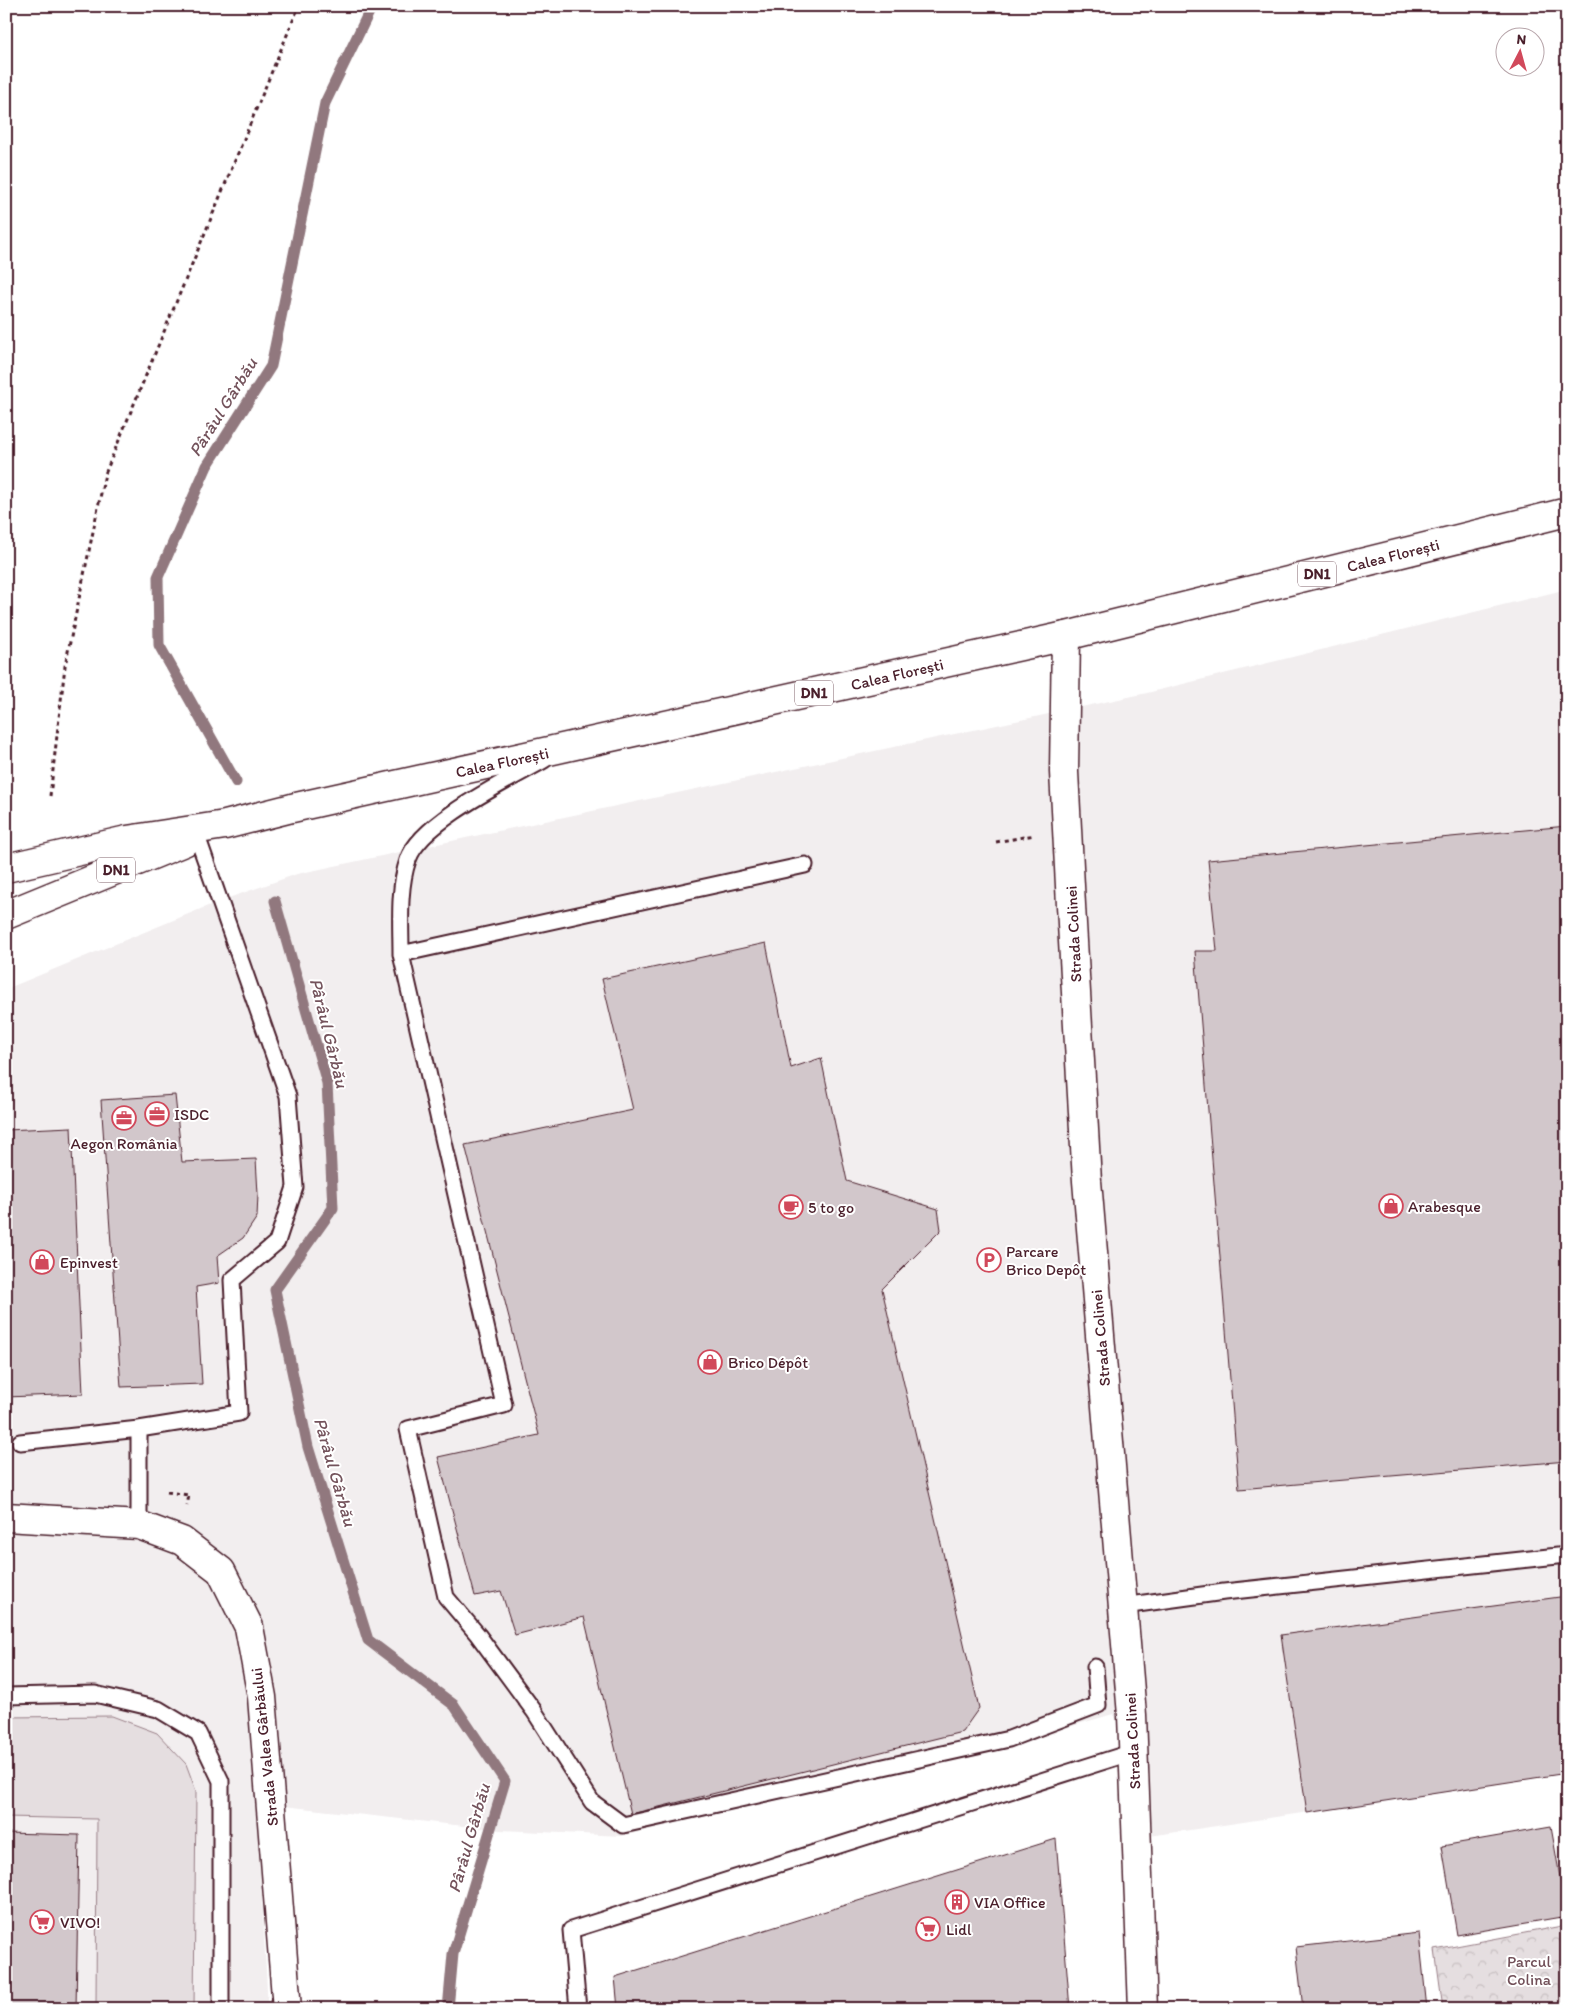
<svg xmlns="http://www.w3.org/2000/svg" width="1573" height="2015" font-family="Itim,sans-serif">
<style>
.built{fill:#f2eeef}
.grass{fill:#e5dee0;stroke:#987e86}
.park{fill:url(#park-crowns);stroke:#987e86}
.lines{fill:none;stroke-linecap:round;stroke-linejoin:round}
.stream{stroke:#91787e;stroke-width:11}
.building{fill:#d2c7cb;stroke:#4a1f2b}
.lane-casing{stroke:#4a1f2b;stroke-width:19}
.street-casing{stroke:#4a1f2b;stroke-width:31}
.primary-casing{stroke:#4a1f2b;stroke-width:31}
.path{stroke:#4a1f2b;stroke-width:3;stroke-dasharray:4 4;stroke-linecap:butt}
.lane{stroke:#fff;stroke-width:15}
.street{stroke:#fff;stroke-width:28}
.primary{stroke:#fff;stroke-width:28}
.labels{text-anchor:middle;stroke-width:4;stroke-linejoin:round;paint-order:stroke}
.shield{fill:#fff;stroke:#80626b;stroke-width:1}
.shield-label{font-size:15px;font-weight:bold;fill:#4a1f2b}
.street-label{font-size:16px;fill:#4a1f2b;stroke:#fff}
.poi-label{font-size:16px;fill:#4a1f2b;stroke:#fff;text-anchor:start}
.park-label{font-size:16px;fill:#714f58;stroke:#fff}
.water-label{font-size:18px;font-style:italic;fill:#74535c;stroke:#fff}
</style>
<defs>
<pattern id="park-crowns" width="20" height="18" patternUnits="userSpaceOnUse" patternTransform="scale(1.25)"><rect width="20" height="18" fill="#e5dee0"/><path d="M2 6a3 3 0 1 1 6 0M12 15a3 3 0 1 1 6 0" fill="none" stroke="#c6bec0"/></pattern>
</defs>
<rect width="100%" height="100%" fill="#fff"/>
<filter id="ink" filterUnits="userSpaceOnUse"><feTurbulence type="fractalNoise" baseFrequency=".02" numOctaves="2"/><feDisplacementMap in="SourceGraphic" scale="10" xChannelSelector="R" yChannelSelector="G"/><feConvolveMatrix kernelMatrix="1 2 1 2 8 2 1 2 1" color-interpolation-filters="sRGB"/></filter>
<g filter="url(#ink)">
<!-- built -->
<path class="built" d="M1567 589V1773L1150 1836 1146 1783 1113 1714 972 1755 621 1836 500 1830 257 1803 268 2009H6V989L220 901 297 874 1147 693Z"/>
<!-- grass -->
<path class="grass" d="M112 1716 157 1733 186 1764 196 1791 194 2009H96L97 1819 6 1817V1717Z"/>
<!-- park -->
<path class="park" d="M1567 1925V2009H1443L1435 1950Z"/>
<g class="lines">
<!-- stream -->
<path class="stream" d="M236 782 159 645 158 577 207 466 271 366 325 103 372 6
M275 901 327 1083 333 1208 275 1290 308 1447 368 1640 454 1705 505 1781 453 1954 448 2009"/>
</g>
<!-- building -->
<path class="building" d="M1567 826V1461L1239 1489 1195 951H1217L1208 860Z
M766 943 791 1068 821 1058 847 1181 938 1209 941 1230 882 1289 979 1708 962 1732 631 1814 584 1617 515 1635 501 1591 475 1596 438 1457 539 1435 465 1145 633 1110 602 979Z
M175 1095 182 1162 256 1159 258 1194 257 1217 243 1238 217 1256 219 1283 196 1287 202 1384 121 1387 101 1100Z
M71 1127 83 1394 6 1397V1130Z
M1567 1596V1773L1307 1813 1281 1635Z
M1551 1827 1567 1916 1457 1935 1442 1846Z
M6 1833 79 1835 76 2009H6Z
M1056 1839 1070 2009H618L615 1977Z
M1419 1933 1427 2009H1303L1296 1947Z"/>
<g class="lines">
<!-- lane casing -->
<g class="lane-casing">
<path id="lane" d="M544 760C509 780 420 822 408 860 398 889 401 924 401 954L805 865
M401 954 504 1405 408 1429 446 1597 478 1635 534 1711 592 1802 623 1825 1009 1739 1098 1705 1095 1667
M20 1442 139 1429
M139 1525V1429L239 1413 232 1280 277 1242 295 1187 288 1096 197 836
M1123 1606 1224 1592 1567 1555
M6 1696 95 1694 158 1709 198 1733 221 1781V2009
M578 2009 571 1930 1133 1752"/>
</g>
<!-- street casing -->
<g class="street-casing">
<path id="street" d="M1066 636 1064 772 1072 924 1087 1181 1132 1715 1143 2009
M6 1517 139 1525 182 1541 221 1571 249 1627 262 1697 287 2009"/>
</g>
<!-- primary casing -->
<g class="primary-casing">
<path id="primary" d="M6 868 127 840 225 825 292 808 1066 636 1567 512
M6 915 184 842"/>
</g>
<!-- path -->
<path class="path" d="M50 796 65 666 105 474 299 6
M996 842 1035 835
M167 1492 189 1495 187 1506"/>
<!-- lane -->
<use href="#lane" class="lane"/>
<!-- street -->
<use href="#street" class="street"/>
<!-- primary -->
<use href="#primary" class="primary"/>
</g>
</g>
<!-- icons -->
<defs>
<g id="office-ring" transform="scale(1.25)"><circle r="9.5" fill="#fff" stroke="#d1495b" stroke-width="1.5"/><path d="M-6-3h4V-5.5h4V-3h4V5H-6ZM-1-4.5V-3h2v-1.5ZM-6 0V1H6V0Z" fill="#d1495b"/></g>
<g id="shop-ring" transform="scale(1.25)"><circle r="9.5" fill="#fff" stroke="#d1495b" stroke-width="1.5"/><path d="M-5-2.5h2.3a2.7 3.5 0 0 1 5.4 0H5L5.5 6h-11ZM-1.5-2.5h3a1.5 2.3 0 0 0-3 0Z" fill="#d1495b"/></g>
<g id="cafe-ring" transform="scale(1.25)"><circle r="9.5" fill="#fff" stroke="#d1495b" stroke-width="1.5"/><path d="M-5.5-4.5H6V0H3Q3 3.5 0 3.5H-2.5Q-5.5 3.5-5.5 0ZM3-3.2v2h1.7v-2ZM-6 4.5H4V6H-6Z" fill="#d1495b"/></g>
<g id="parking-ring" transform="scale(1.25)"><circle r="9.5" fill="#fff" stroke="#d1495b" stroke-width="1.5"/><path d="M-3.5-5.5H1a3.5 3.5 0 0 1 0 7H-1V5.5H-3.5ZM-1-3.4V-.6H.8a1.4 1.4 0 0 0 0-2.8Z" fill="#d1495b"/></g>
<g id="building-ring" transform="scale(1.25)"><circle r="9.5" fill="#fff" stroke="#d1495b" stroke-width="1.5"/><path d="M-4-6H4V6H1V3H-1V6H-4ZM-2.5-4.3h1.7v1.8h-1.7ZM.8-4.3h1.7v1.8H.8ZM-2.5-1h1.7V.8h-1.7ZM.8-1h1.7V.8H.8Z" fill="#d1495b"/></g>
<g id="supermarket-ring" transform="scale(1.25)"><circle r="9.5" fill="#fff" stroke="#d1495b" stroke-width="1.5"/><path d="M-6-5.5h2.5l.6 2H6L4.5 2H-2.5L-4.4-4H-6ZM-1.5 3.2a1.3 1.3 0 1 0 .1 0ZM3 3.2a1.3 1.3 0 1 0 .1 0Z" fill="#d1495b"/></g>
</defs>
<g fill-rule="evenodd">
<use href="#office-ring" x="157" y="1114"/>
<use href="#office-ring" x="124" y="1118"/>
<use href="#shop-ring" x="1391" y="1206"/>
<use href="#cafe-ring" x="791" y="1207"/>
<use href="#parking-ring" x="989" y="1260"/>
<use href="#shop-ring" x="42" y="1262"/>
<use href="#shop-ring" x="710" y="1362"/>
<use href="#building-ring" x="957" y="1902"/>
<use href="#supermarket-ring" x="42" y="1922"/>
<use href="#supermarket-ring" x="928" y="1929"/>
</g>
<g class="labels">
<!-- shield labels -->
<g class="shield">
<rect x="1298" y="561.5" width="38" height="25" rx="4"/>
<rect x="795" y="680.5" width="38" height="25" rx="4"/>
<rect x="97" y="857.5" width="38" height="25" rx="4"/>
</g>
<g class="shield-label">
<text x="1317" y="579">DN1</text>
<text x="814" y="698">DN1</text>
<text x="116" y="875">DN1</text>
</g>
<!-- street labels -->
<g class="street-label">
<text transform="translate(1393 555) rotate(-14)" y="6">Calea Florești</text>
<text transform="translate(897 674) rotate(-13)" y="6">Calea Florești</text>
<text transform="translate(502 762) rotate(-12)" y="6">Calea Florești</text>
<text transform="translate(1073 934) rotate(-93)" y="6">Strada Colinei</text>
<text transform="translate(1100 1338) rotate(-95)" y="6">Strada Colinei</text>
<text transform="translate(1132 1741) rotate(-93)" y="6">Strada Colinei</text>
<text transform="translate(264 1747) rotate(-96)" y="6">Strada Valea Gârbăului</text>
</g>
<!-- poi labels -->
<g class="poi-label">
<text x="174" y="1120">ISDC</text>
<text x="124" y="1149" text-anchor="middle">Aegon România</text>
<text x="1408" y="1212">Arabesque</text>
<text x="808" y="1213">5 to go</text>
<text x="1006" y="1257">Parcare<tspan x="1006" dy="18">Brico Depôt</tspan></text>
<text x="60" y="1268">Epinvest</text>
<text x="728" y="1368">Brico Dépôt</text>
<text x="974" y="1908">VIA Office</text>
<text x="60" y="1928">VIVO!</text>
<text x="946" y="1935">Lidl</text>
</g>
<!-- park labels -->
<g class="park-label">
<text x="1529" y="1967">Parcul<tspan x="1529" dy="18">Colina</tspan></text>
</g>
<!-- water labels -->
<g class="water-label">
<text transform="translate(223 407) rotate(-58)" y="6">Pârâul Gârbău</text>
<text transform="translate(329 1033) rotate(76)" y="6">Pârâul Gârbău</text>
<text transform="translate(335 1472) rotate(74)" y="6">Pârâul Gârbău</text>
<text transform="translate(469 1838) rotate(-74)" y="6">Pârâul Gârbău</text>
</g>
</g>
<!-- margin -->
<rect width="1573" height="2015" fill="none" stroke="#fff" stroke-width="25"/>
<rect x="12" y="12" width="1548" height="1990" fill="none" stroke="#4a1f2b" stroke-width="2" filter="url(#ink)"/>
<!-- north arrow -->
<g transform="translate(1520 52) rotate(6)"><circle r="24" fill="#ffffff" stroke="#b7a5aa"/>
<path d="M0-4L9 19L0 12L-9 19Z" fill="#d1495b"/>
<text y="-8" font-size="14" font-weight="bold" text-anchor="middle" fill="#4a1f2b">N</text>
</g>
</svg>
